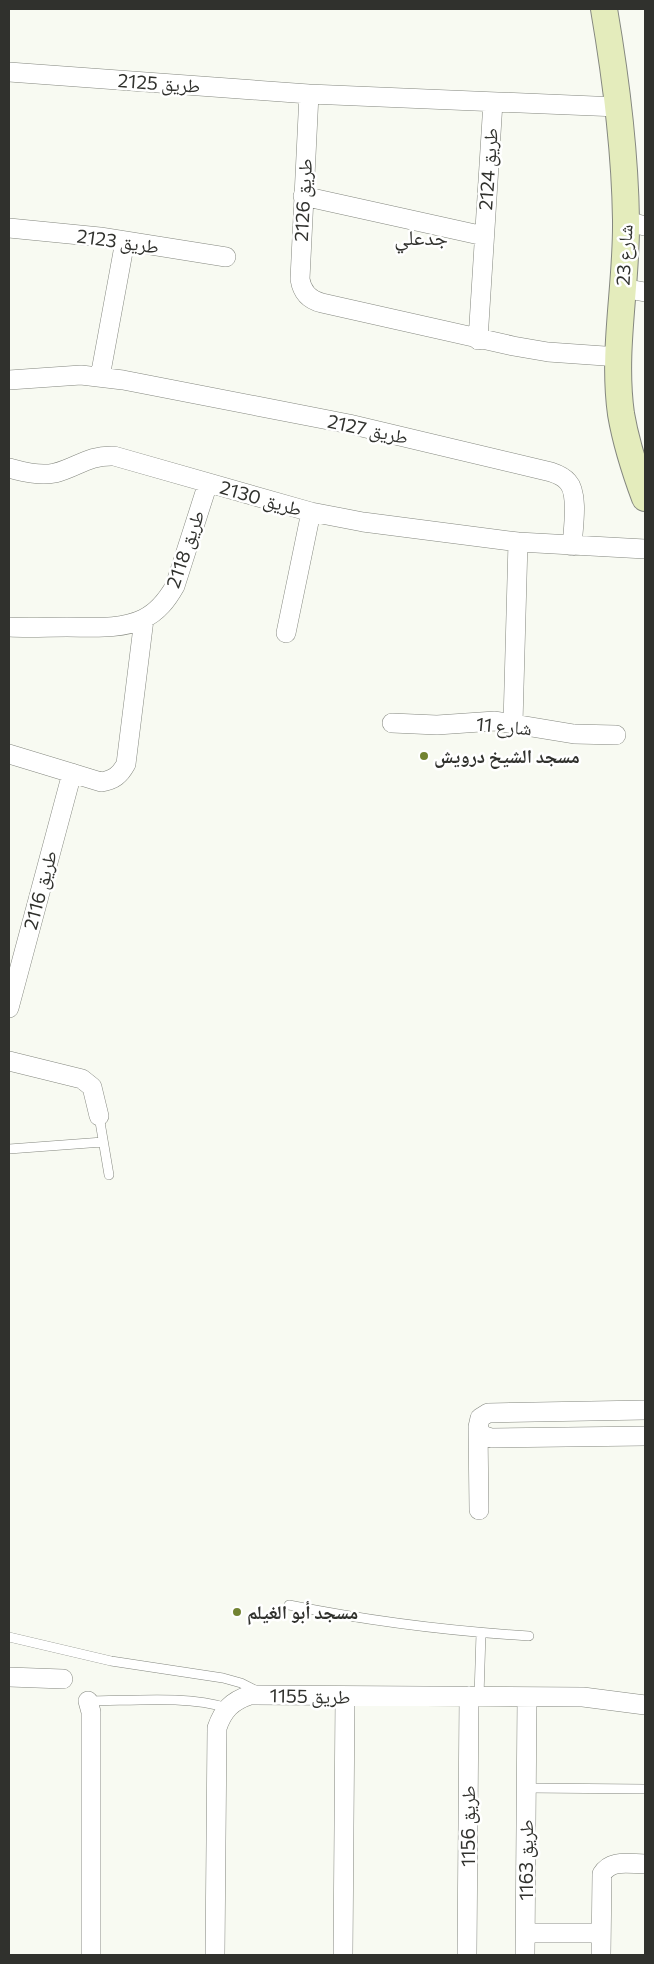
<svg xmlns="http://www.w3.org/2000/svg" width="654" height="1964" font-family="Commissioner,'Noto Naskh Arabic',sans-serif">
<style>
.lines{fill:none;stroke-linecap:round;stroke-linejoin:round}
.lane-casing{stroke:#84877f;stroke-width:10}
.street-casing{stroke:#84877f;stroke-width:20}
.secondary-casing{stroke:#84877f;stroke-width:28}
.lane{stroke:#fff;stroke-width:9}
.street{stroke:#fff;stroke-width:19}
.secondary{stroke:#e4ecbc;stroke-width:26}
.poi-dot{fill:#728332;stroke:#fff;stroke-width:2}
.labels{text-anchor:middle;stroke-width:5;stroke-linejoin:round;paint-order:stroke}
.street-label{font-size:19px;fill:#30312d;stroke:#fff}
.poi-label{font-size:19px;font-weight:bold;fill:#30312d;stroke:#fff;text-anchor:start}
.quarter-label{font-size:21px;fill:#30312d;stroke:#fff}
</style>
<rect width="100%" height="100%" fill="#f8faf2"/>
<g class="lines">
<!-- lane casing -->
<g class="lane-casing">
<path id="lane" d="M99 1116 109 1175
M9 1149 103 1142
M289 1605C369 1621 448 1631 529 1636
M9 1637 111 1661 223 1678 241 1683 257 1691
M479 1696 481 1633
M88 1701C130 1701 188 1695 227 1708
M527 1788 645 1789"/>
</g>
<!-- street casing -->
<g class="street-casing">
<path id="street" d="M9 72 309 94 618 107
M309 94 300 279C302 292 309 300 322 303L513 346 548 352 619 357
M303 196 484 236
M626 221 645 226
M9 228 100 237 226 257
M622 288 645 292
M478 340 493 102
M100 377 125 241
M9 380 81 375 123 380 349 424 551 472C557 474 564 477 568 482 579 494 573 529 572 546
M9 468C24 472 39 476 55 473 78 467 88 455 114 456L311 512 363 522 518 542 645 549
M9 627C28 628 48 627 67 627 92 627 120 630 143 619 158 612 167 600 175 586L208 483
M286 633 311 512
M392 723 437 725 495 721 574 734 616 735
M513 723 518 542
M9 754 101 782C114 780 120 775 126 764L144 619
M9 1008 72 773
M9 1061 82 1079 92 1087 99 1116
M645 1410 488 1413 480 1418 478 1427 482 1435 491 1438 645 1436
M478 1427 479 1510
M9 1677 63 1679
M88 1701 91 1712V1955
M526 1933H601
M215 1955 217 1728C223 1710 232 1701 250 1695L583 1697 645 1705
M343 1955 345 1697
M467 1955 469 1696
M525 1955 527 1697
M601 1955 602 1874C611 1859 629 1864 645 1864"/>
</g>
<!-- secondary casing -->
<g class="secondary-casing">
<path id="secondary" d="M604 9C616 79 625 149 626 220 627 285 612 350 621 414 626 443 635 471 645 498"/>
</g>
<!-- lane -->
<use href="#lane" class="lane"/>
<!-- street -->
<use href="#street" class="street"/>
<!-- secondary -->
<use href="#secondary" class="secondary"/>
</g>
<!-- markers -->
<g class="poi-dot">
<circle cx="424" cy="756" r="5"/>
<circle cx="237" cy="1612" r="5"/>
</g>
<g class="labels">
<!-- street labels -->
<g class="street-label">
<text transform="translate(159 83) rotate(4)" y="7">طريق 2125</text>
<text transform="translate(488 169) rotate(-86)" y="7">طريق 2124</text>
<text transform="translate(303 200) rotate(-87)" y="7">طريق 2126</text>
<text transform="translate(118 241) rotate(8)" y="7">طريق 2123</text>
<text transform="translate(624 255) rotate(-87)" y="7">شارع 23</text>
<text transform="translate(368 429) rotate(12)" y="7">طريق 2127</text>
<text transform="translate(261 498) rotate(16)" y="7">طريق 2130</text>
<text transform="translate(185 549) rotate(-71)" y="7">طريق 2118</text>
<text transform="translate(504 726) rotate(5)" y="7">شارع 11</text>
<text transform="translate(40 890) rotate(-75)" y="7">طريق 2116</text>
<text transform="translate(310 1696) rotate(1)" y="7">طريق 1155</text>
<text transform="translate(468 1826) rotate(-90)" y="7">طريق 1156</text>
<text transform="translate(526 1860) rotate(-90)" y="7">طريق 1163</text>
</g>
<!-- poi labels -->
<g class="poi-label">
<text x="434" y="763">مسجد الشيخ درويش</text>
<text x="247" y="1619">مسجد أبو الغيلم</text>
</g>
<!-- quarter labels -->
<g class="quarter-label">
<text x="421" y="245">جدعلي</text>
</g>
</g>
<!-- border -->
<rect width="654" height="1964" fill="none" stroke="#30312d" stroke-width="20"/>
</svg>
